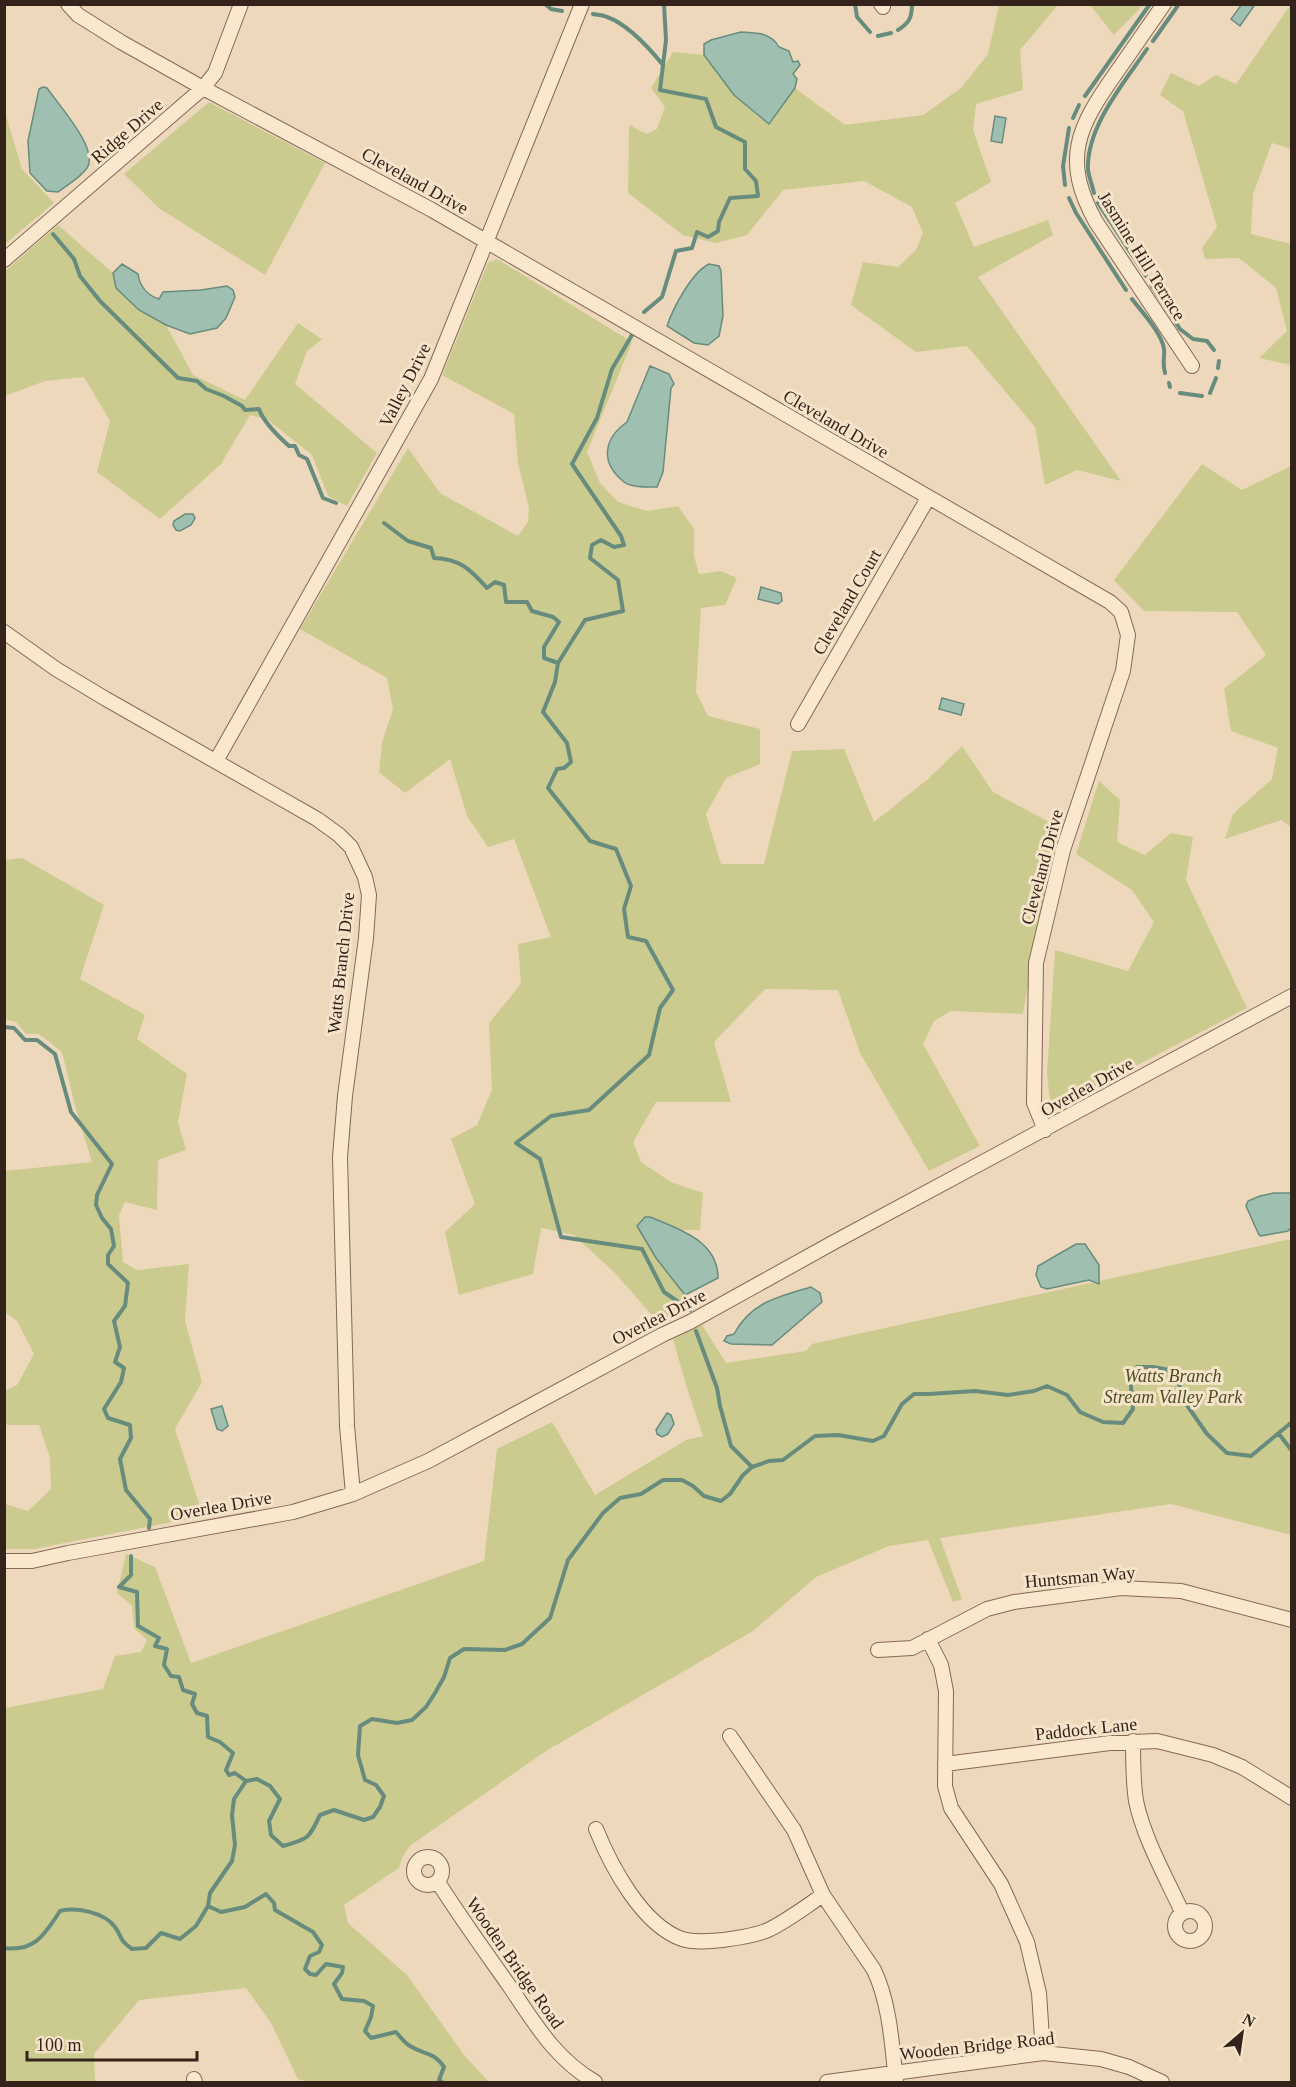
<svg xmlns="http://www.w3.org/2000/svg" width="1296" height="2087" font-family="'Times New Roman',serif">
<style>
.green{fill:#cbcb8f}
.water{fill:#9fbfb1;stroke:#678c7e;stroke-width:1.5}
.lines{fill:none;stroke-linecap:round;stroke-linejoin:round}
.stream{stroke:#678c7e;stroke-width:4}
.minor-casing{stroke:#856855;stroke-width:16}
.minor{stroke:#f9e7ce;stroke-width:14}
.labels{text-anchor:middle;stroke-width:6;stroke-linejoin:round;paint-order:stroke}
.street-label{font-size:18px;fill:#34231a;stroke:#f5e3ca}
.park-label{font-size:18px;font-style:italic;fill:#4a5020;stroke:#f5e3ca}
</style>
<rect width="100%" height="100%" fill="#eed8bb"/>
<!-- green -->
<path class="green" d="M1291 4V149L1272 143 1253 194 1251 234 1291 244V365L1259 358 1287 331 1276 288 1239 258 1205 259 1202 248 1217 227 1183 111 1160 95 1171 73 1199 86 1216 75 1236 84Z
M999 5H1058L1020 50 1023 90 976 104 973 130 991 182 955 203 974 247 1048 220 1053 235 978 277 1121 481 1077 470 1045 485 1035 427 967 346 916 352 851 305 863 262 898 267 916 250 923 233 912 207 864 181 783 190 747 235 716 243 683 235 628 193 629 125 647 134 657 129 665 107 651 88 673 52 704 55 734 95 769 124 795 88 845 125 923 115 961 88 988 54Z
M1090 5H1140L1141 7 1114 35Z
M209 102 325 163 265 275 160 209 124 174Z
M4 109 22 169 54 203 5 244Z
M58 225 113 273 116 288 139 310 166 325 193 375 245 400 298 323 322 339 307 351 295 384 377 453 347 506 328 496 312 455 267 419 250 415 221 464 160 519 97 472 110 421 84 377 45 381 5 396V271Z
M497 259 632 342 587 452 600 483 618 502 647 511 678 506 694 529V556L699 574 721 571 737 578 725 605 701 608 696 692 708 716 760 729V764L726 778 706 814 721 864H764L792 751 844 749 874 822 928 779 962 746 993 792 1047 821 1051 856 1023 1014 951 1011 934 1021 923 1044 980 1146 929 1171 860 1053 838 990 765 989 714 1042 731 1102H656L633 1142 641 1162 671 1182 703 1193 700 1230H682L650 1217 656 1258 685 1295 681 1315 659 1323 615 1273 574 1235 541 1228 533 1274 459 1295 445 1232 475 1204 451 1139 477 1125 492 1090 489 1023 521 984 518 944 551 937 514 839 488 847 467 816 450 759 405 793 379 772 382 743 393 709 387 678 300 629 408 448 440 493 518 536 528 522 529 508 518 463 514 414 442 375 488 263Z
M1202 464 1242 490 1291 466V827L1281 820 1225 839 1233 814 1272 779 1278 748 1231 731 1224 689 1266 655 1237 612 1144 611 1114 580Z
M1099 781 1120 800 1117 842 1145 855 1171 833 1193 837 1186 880 1247 1008 1061 1105 1050 1101 1047 1074 1055 950 1128 971 1154 922 1132 890 1076 854Z
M22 858 104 905 80 979 145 1015 137 1039 187 1074 178 1122 186 1150 158 1160 157 1210 125 1202 119 1215 123 1262 137 1270 189 1264 185 1321 202 1382 175 1429 203 1516 34 1549H5V1504L28 1511 51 1489 50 1457 39 1425H7L5 1421V1391L17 1385 34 1354 17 1321 5 1312V1171L92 1162 76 1110 62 1052 39 1034H26L16 1022 5 1019V860Z
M1291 1239V1535L1171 1504 940 1538 962 1599 953 1602 928 1540 889 1546 816 1577 753 1631 546 1751 411 1845 403 1856 399 1868 344 1905 348 1923 407 1975 464 2055 489 2082H308L298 2079 271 2023 246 1988 139 2000 94 2054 95 2082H5V1708L103 1689 115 1656 141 1652 147 1640 134 1628 132 1606 117 1593 126 1554 155 1567 191 1663 484 1561 497 1449 552 1422 595 1495 686 1440 703 1436 686 1385 673 1339 702 1325 726 1363 806 1351 812 1344Z"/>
<!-- water -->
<path class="water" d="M1242 4 1254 6 1240 26 1231 19Z
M741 32C755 33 771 32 779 47L789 51 793 62 798 61 800 65 793 74 797 79 795 88 769 124 734 95 704 55V44L711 40Z
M43 87 47 88C57 103 100 150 87 168 80 178 67 185 58 192L47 191 30 173 28 141 39 89Z
M995 116 1006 118 1002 143 991 141Z
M122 264 138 274C140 286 146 295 159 299L163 292 201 290 227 286 233 290 235 297 226 318 217 328 190 334 166 325 139 310 116 288 113 273Z
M709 264 719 266 721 271 723 316 719 336 708 345 694 343 667 326C673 308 692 272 709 264Z
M650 366 669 374 674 384 671 388 663 472 657 487C648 487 632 488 624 482 600 463 603 439 627 422Z
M185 514H193L195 518 191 525 180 531 176 530 173 525 174 521Z
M761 587 781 593 782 601 778 604 758 599Z
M942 698 964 704 961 715 939 709Z
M1274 1193H1291V1228L1288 1231 1261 1236 1259 1235 1246 1206 1248 1201 1260 1196Z
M645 1217H650C679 1229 718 1241 718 1278L685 1295 656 1258 637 1226Z
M1076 1244H1085L1099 1265V1284L1089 1280 1047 1289 1041 1287 1036 1275 1038 1266Z
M811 1287 820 1293 822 1302 772 1345 731 1344 724 1341 727 1336 734 1334C751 1302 778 1297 811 1287Z
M222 1406 228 1426 222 1431 217 1429 211 1409Z
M667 1413 671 1415 674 1424 668 1434 662 1437 657 1434 656 1430Z"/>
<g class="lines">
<!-- stream -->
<path class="stream" d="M545 4 551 9 562 11
M855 4 857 17 870 32
M593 14C597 15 603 15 607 17 627 24 650 49 663 65
M898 30C909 23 912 18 912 4
M878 36 891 33
M1153 41 1179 4
M1085 96 1150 4
M1073 118 1079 105
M1065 185 1063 166 1069 128
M1094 193C1092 185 1089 177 1088 170 1086 127 1124 83 1147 49
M1069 198 1076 213 1126 290
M1098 203 1146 276
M53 234 74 259 80 276 100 301 178 378 197 381 206 389 224 396 242 406 245 410 259 409C263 421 279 437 289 446H295L299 455 307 459 323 498 336 503
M1151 285 1180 329 1193 339 1207 341 1214 350
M1132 299C1141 311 1162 333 1164 349 1165 357 1162 362 1165 373
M644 312 662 297 676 251 692 248 697 232 708 237 718 231 719 222 730 198 758 196 756 181 745 169V142L716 127 706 99 660 90 666 40 664 4
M632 335 612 369 597 418 572 464 621 536 624 545 614 547 601 540 592 545 590 558 618 580 623 611 585 620 558 663 555 682 543 712 567 743 571 762 564 768 557 769 548 788 590 841 616 849 631 886 624 909 628 937 646 941 673 990 660 1008 649 1055 589 1110 551 1116 516 1143 540 1159 561 1237 642 1249 664 1292 690 1310
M1218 368 1219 361
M1169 383 1170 387
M1180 393 1202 396
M1210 393 1216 378
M384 523 408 541 431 548 434 558C460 559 470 569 487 588L495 582 504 585 506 602H527L532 611 553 617 559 622 544 647V658L558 663
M4 1027 14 1028 25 1040H37L55 1054 71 1112 112 1164 97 1195 96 1205 102 1218 111 1229 114 1246 108 1255V1264L128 1283 125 1306 114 1321 120 1347 115 1362 124 1368 121 1382 104 1409 108 1418 130 1425 131 1438 120 1459 126 1490 150 1519 149 1528
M696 1331 717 1388 720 1406 731 1446 752 1467
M1279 1434 1292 1451
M131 1556V1575L119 1587 137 1592 138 1626 159 1638 155 1646 167 1649 164 1665 171 1676 179 1677 183 1690 195 1694 192 1704 197 1713 207 1716 208 1737 220 1742 233 1753 226 1770 229 1775 235 1773 246 1781
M208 1906 221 1912 245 1907 266 1894 274 1903 275 1910 313 1932 322 1945 319 1952 310 1956 305 1969 310 1974 316 1975 326 1964 343 1967 342 1973 334 1984 342 1999 364 2001 373 2006 371 2017 365 2031 371 2038 396 2032C400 2037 405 2043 410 2046 424 2055 433 2051 444 2067L439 2080 442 2082
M4 1948C35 1952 45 1934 60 1911 76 1907 104 1912 115 1927 123 1938 118 1939 132 1949L146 1948 161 1933 180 1939 196 1926 208 1906 210 1893 232 1861 235 1845 232 1815 234 1799 246 1781 257 1779 270 1786 280 1799 269 1821 271 1835 283 1846C309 1839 309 1838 320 1815L334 1810 364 1820 373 1817 380 1807 384 1796 376 1785 365 1780 358 1755 360 1726 372 1719 397 1723 412 1720 426 1707 435 1693 444 1677 450 1658 464 1649 505 1650 522 1644 550 1618 568 1560 603 1513 620 1498 641 1494 663 1480H682L693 1486 704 1496 721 1501 730 1494 743 1475 752 1467 769 1461 783 1460 815 1436 838 1435 873 1441 884 1436 902 1404 914 1394H929L975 1391 1008 1395 1034 1391 1047 1386 1067 1395 1080 1412 1103 1422 1123 1423 1133 1409 1130 1376 1137 1367H1153L1175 1371 1184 1401 1207 1434 1227 1453 1251 1456 1292 1422"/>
<!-- minor casing -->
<g class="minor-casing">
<path id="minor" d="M68 4 78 15 121 42 203 88 432 210 1110 602 1121 612 1128 635 1123 671 1063 850 1036 963 1034 1103 1045 1130
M881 4 883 7
M1164 4C1148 27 1132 50 1116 73 1078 127 1061 159 1096 222L1192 366
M4 260 203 88 215 73 241 4
M4 632 56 669 106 699 317 819 339 835 351 847 365 877 369 895 366 938 345 1096 340 1157 347 1426 353 1494
M798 724 928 498
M216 761 431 379 582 4
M4 1561H32L68 1553 293 1512 353 1494 428 1461 662 1335 690 1322 836 1241 1292 996
M928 1639 941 1665 946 1691 945 1786 951 1808 1001 1884 1027 1942 1039 1993 1043 2053
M878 1650 912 1648 987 1609 1014 1602 1121 1588 1181 1591 1292 1620
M730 1736 794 1830 823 1895 874 1970C890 2004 892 2045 896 2082
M1133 1741C1133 1761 1133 1781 1136 1801 1144 1839 1166 1877 1182 1912
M945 1764 1110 1743 1157 1741 1213 1755 1242 1767 1292 1798
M596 1829C611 1866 642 1925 682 1939 695 1943 709 1941 723 1940 738 1938 755 1936 768 1930 787 1921 805 1907 823 1895
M414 1871a14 14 0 1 1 28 0a14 14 0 1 1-28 0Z
M438 1882C460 1917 484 1950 508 1984 534 2022 554 2058 595 2082
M1175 1926a15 15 0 1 1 30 0a15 15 0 1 1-30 0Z
M194 2079 195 2082
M827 2082 1043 2053 1101 2059 1129 2067 1162 2082"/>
</g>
<!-- minor -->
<use href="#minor" class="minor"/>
</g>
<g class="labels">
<!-- street labels -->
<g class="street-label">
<text transform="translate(127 131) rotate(-41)" y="6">Ridge Drive</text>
<text transform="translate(415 181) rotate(29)" y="6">Cleveland Drive</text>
<text transform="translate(1142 256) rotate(58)" y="6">Jasmine Hill Terrace</text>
<text transform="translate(405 385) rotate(-63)" y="6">Valley Drive</text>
<text transform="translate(836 424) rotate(30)" y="6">Cleveland Drive</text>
<text transform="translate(847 602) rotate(-60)" y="6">Cleveland Court</text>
<text transform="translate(1042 867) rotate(-75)" y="6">Cleveland Drive</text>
<text transform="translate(341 963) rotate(-84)" y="6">Watts Branch Drive</text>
<text transform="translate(1087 1087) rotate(-29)" y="6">Overlea Drive</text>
<text transform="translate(659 1317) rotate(-27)" y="6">Overlea Drive</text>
<text transform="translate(221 1506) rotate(-10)" y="6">Overlea Drive</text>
<text transform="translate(1080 1577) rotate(-5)" y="6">Huntsman Way</text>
<text transform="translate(1086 1729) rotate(-6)" y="6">Paddock Lane</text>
<text transform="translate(515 1963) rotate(55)" y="6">Wooden Bridge Road</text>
<text transform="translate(977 2046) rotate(-6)" y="6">Wooden Bridge Road</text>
</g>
<!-- park labels -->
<g class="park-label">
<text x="1173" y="1382">Watts Branch<tspan x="1173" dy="21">Stream Valley Park</tspan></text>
</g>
</g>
<!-- border -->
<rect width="1296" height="2087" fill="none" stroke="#34231a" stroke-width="12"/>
<!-- north arrow -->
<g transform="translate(1242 2033) rotate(29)" stroke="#f5e3ca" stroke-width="4.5" paint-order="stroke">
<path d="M0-4.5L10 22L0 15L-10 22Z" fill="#34231a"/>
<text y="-9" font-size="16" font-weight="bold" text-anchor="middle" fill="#34231a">N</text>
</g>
<!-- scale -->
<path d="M27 2051v9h170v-9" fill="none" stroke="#34231a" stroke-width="3"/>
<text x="36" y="2051" font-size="18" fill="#34231a" stroke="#f5e3ca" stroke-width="4.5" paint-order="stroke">100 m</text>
</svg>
